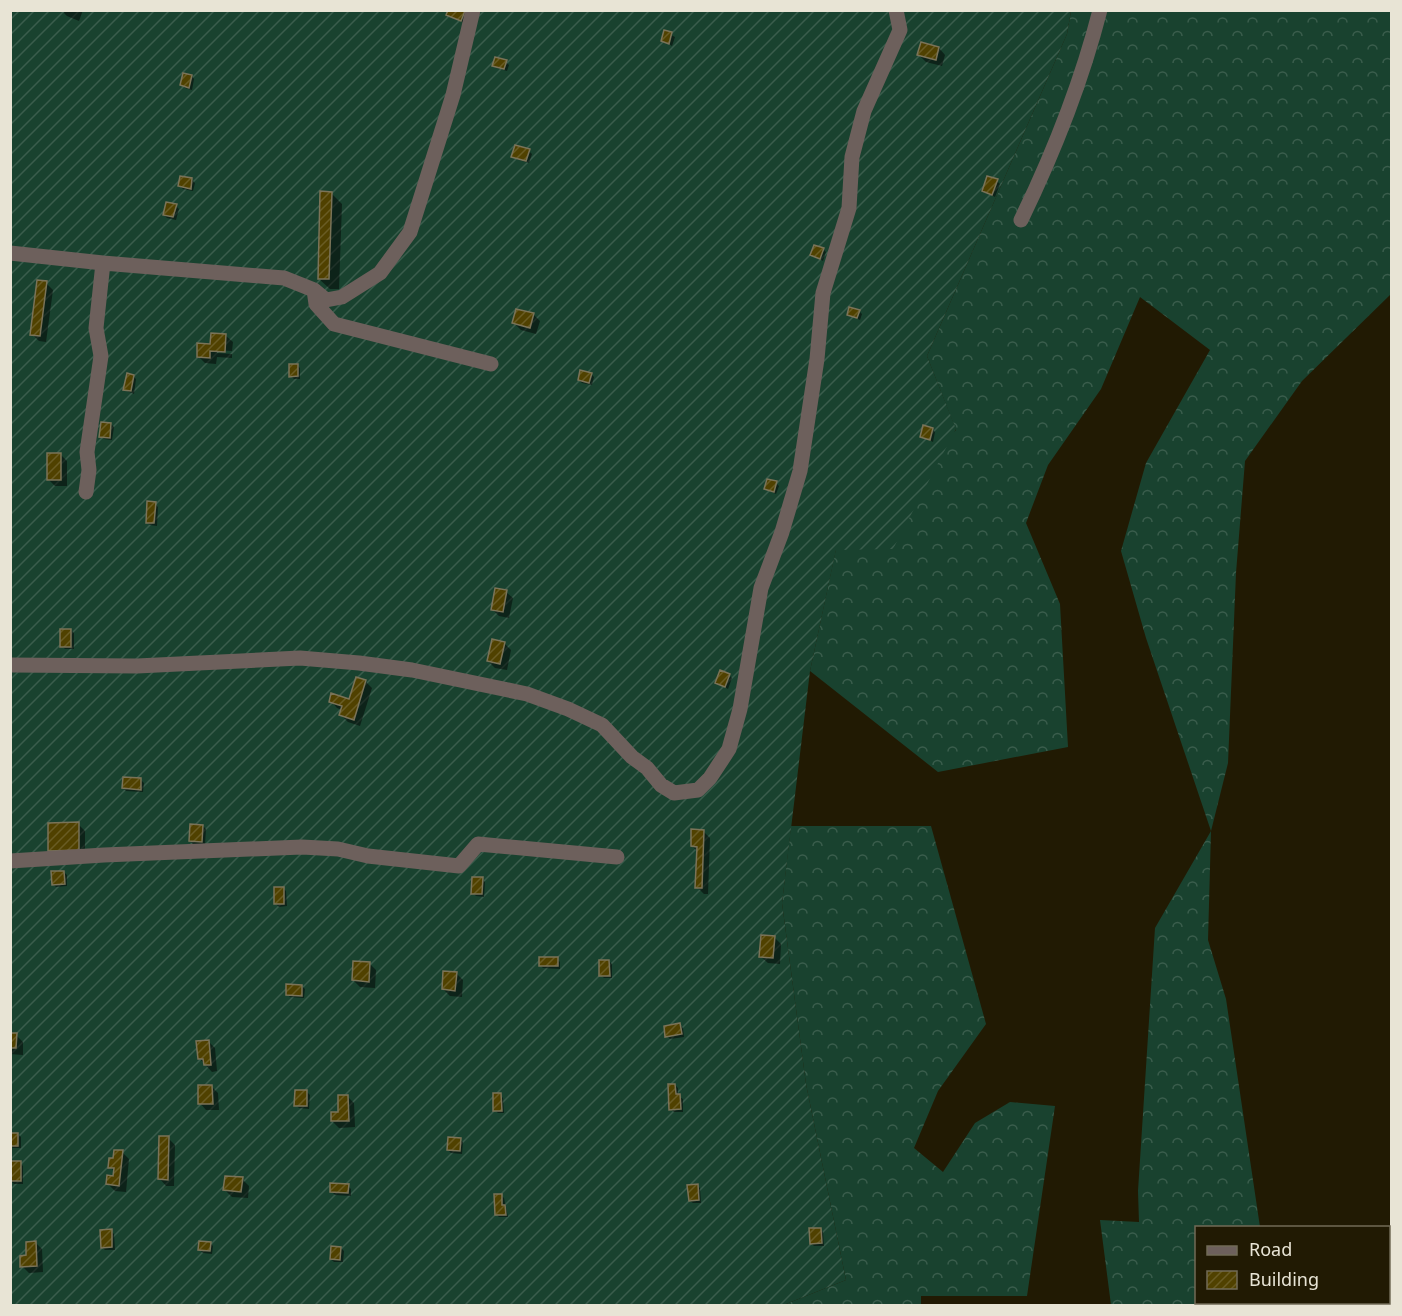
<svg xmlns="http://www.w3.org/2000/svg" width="1402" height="1316" font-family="'Noto Sans',sans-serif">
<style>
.forest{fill:url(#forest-crowns)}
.garden{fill:url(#garden-furrows)}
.shadow{fill:#0007}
.building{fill:url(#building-hatch);stroke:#7a7358;stroke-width:1.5}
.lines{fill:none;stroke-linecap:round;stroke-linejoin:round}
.minor{stroke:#6d605c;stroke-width:15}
</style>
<defs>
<pattern id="forest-crowns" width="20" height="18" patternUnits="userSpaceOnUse" patternTransform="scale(1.5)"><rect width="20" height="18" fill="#19422f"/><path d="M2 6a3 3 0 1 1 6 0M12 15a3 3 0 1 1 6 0" fill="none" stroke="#3a5d4c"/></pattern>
<pattern id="garden-furrows" width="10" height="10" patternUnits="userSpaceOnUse" patternTransform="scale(1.5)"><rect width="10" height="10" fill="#19422f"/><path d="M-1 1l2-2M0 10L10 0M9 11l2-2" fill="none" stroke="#3a5d4c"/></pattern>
<pattern id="building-hatch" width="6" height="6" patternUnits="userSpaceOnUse" patternTransform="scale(1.5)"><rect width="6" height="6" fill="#504100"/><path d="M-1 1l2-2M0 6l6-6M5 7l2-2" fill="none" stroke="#695c24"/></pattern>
</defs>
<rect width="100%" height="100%" fill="#211a03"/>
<!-- forest -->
<path class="forest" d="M1071 11H1391V294L1302 381 1245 461 1236 573 1228 763 1211 831 1208 940 1226 999 1260 1227 1196 1228V1302H1282L1283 1305H1111L1100 1220 1139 1222 1138 1191 1155 928 1211 831 1146 638 1121 551 1146 463 1210 350 1140 297 1101 389 1048 465 1026 523 1060 604 1068 747 938 772 810 671 836 549 956 430 927 356 1067 34Z
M791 826H931L986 1024 938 1091 914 1148 943 1172 975 1123 1010 1102 1055 1106 1027 1296H921V1306H781L846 1280 806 1084 782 903Z"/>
<!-- garden -->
<path class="garden" d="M10 11H1071L1067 34 927 356 956 429 893 549 836 550 810 671 782 903 806 1084 846 1280 781 1306 11 1305Z"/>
<!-- shadow -->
<path class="shadow" d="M65 10H83L79 21 67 16 64 13Z
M464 12 467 15 464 23 448 15Z
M665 32 675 37 672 46 662 40Z
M939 48 945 55 942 66 926 62 919 55Z
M506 62 509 65 507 71 497 68 494 66Z
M192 76 194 79 192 90 185 88 182 85Z
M529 151 532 154 529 163 516 159 513 156Z
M192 180 195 183 193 191 183 189 180 186Z
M997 181 1000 184 995 197 983 191Z
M331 193 342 204 339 289H330L319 279Z
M176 206 179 209 176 220 167 218 164 215Z
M823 249 826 252 823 261 812 255Z
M46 283 53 290 46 342 39 341 32 334Z
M859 311 862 314 860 320 848 314Z
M533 314 540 321 536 334 521 330 514 323Z
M226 336 233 342 232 351 217 350V353L232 354V358L217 357 216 364 205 363 198 356Z
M297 365 300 368V379H294L291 376Z
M591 374 594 377 592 385 582 383 579 380Z
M133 376 136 379 134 394 125 390Z
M111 424 114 427 112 440 104 439 101 436Z
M932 429 935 432 933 442 921 436Z
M61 455 67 461V486H55L48 479Z
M776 483 779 486 776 494 766 489Z
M155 504 158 507 157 526 150 525 147 522Z
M506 592 513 598 509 618 499 616 492 609Z
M71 630 74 633V649H65L62 646Z
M505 644 511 650 507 670 495 668 488 661Z
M729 675 732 678 728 689 717 682Z
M357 679 366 682 372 688 360 726 348 722 341 715 342 710 337 708 331 701H350Z
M141 780 144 783 143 792 126 791 123 788Z
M50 824H78L85 831V857Z
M203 826 206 829 205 844H193L190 841Z
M703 831 710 838 708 894H704L697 887 698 852 692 846Z
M64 872 67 875V886L56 887 53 884Z
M482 879 485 882 484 897 476 896 473 893Z
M283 888 286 891 287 906 279 907 276 904Z
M774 937 781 944 780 964 768 963 761 957Z
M557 959 560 962V969L543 968 540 965Z
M609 961 612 964V978H604L601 975Z
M369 963 376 970 375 988 360 987 353 980Z
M457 974 463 980 462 997 450 996 443 989Z
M302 986 305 989 304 998 290 997 287 994Z
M680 1025 683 1028 684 1037 670 1039 667 1036Z
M10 1034 16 1035 23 1042V1055L10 1054Z
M208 1041 215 1048 217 1071 212 1072 199 1058Z
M675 1085 678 1088V1096L683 1099V1112H674L671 1109Z
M211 1086 218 1093 219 1110H206L200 1103Z
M307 1092 310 1095 309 1109 299 1108 296 1105Z
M500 1095 503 1098 504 1113H498L495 1110Z
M348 1097 354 1103 355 1127 339 1128 332 1121 340 1113Z
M18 1134 21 1137V1148H13L10 1145Z
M168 1138 175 1145 174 1186H166L160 1179Z
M460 1140 463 1142 462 1154 451 1153 448 1150Z
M122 1152 129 1159 126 1192 115 1191 108 1184 114 1178 115 1172 110 1167Z
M20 1163 23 1166V1184H14L11 1181Z
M242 1179 249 1186 248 1198 232 1197 225 1190Z
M697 1185 700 1188 701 1203H693L690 1201Z
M348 1186 351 1189V1196L335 1195 332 1192Z
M501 1195 504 1198 508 1217H499L496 1214Z
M820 1229 823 1232 824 1246H814L811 1243Z
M111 1231 114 1234 115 1250H105L102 1247Z
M36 1243 42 1249 43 1272 29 1273 22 1266Z
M210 1243 213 1246 212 1254 203 1253 200 1250Z
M341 1248 344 1251 343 1262H334L331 1259Z"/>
<!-- building -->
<path class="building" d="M448 10H464L465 11 461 21 446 15Z
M664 30 672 32 669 44 661 41Z
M921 42 939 47 936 60 917 55Z
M495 57 507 60 504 69 492 66Z
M183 73 192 75 189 88 180 85Z
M515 145 530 149 526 161 511 157Z
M180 176 192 178 191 189 178 186Z
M987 176 998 179 992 195 982 191Z
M320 191 332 192 329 279H318Z
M166 202 177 204 173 217 163 215Z
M814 245 824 248 820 259 810 255Z
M37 280 47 281 40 336 30 335Z
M849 307 860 310 857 318 847 315Z
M516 309 534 313 530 328 512 323Z
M211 333 226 334 225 352 210 351V358L197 357V343L210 344Z
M289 364H298V376L289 377Z
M580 370 592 373 589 383 578 380Z
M127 373 134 375 131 391 123 390Z
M101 422 111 423 110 438 99 437Z
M923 425 933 428 930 440 920 437Z
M47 453H61V480H47Z
M767 479 777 481 774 492 764 489Z
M147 501 156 502 154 523H146Z
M495 588 507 590 503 612 491 610Z
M60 629H71V647H60Z
M492 639 505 642 500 664 487 661Z
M720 670 730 674 725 687 715 683Z
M356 677 366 680 354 720 339 715 342 706 329 702 331 693 349 699Z
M123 777 141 778V790L122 788Z
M79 822V850L48 851V823Z
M190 824 203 825 202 842 189 841Z
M691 829 704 830 702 888H695L697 847 691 846Z
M51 871H64L65 884 52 885Z
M472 877H483L482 894H471Z
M274 887H284V904H274Z
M761 935 775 936 773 958 759 957Z
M539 957H558V966H539Z
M599 960H609L610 976H599Z
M353 961 370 962 369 982 352 980Z
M443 971 457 972 455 991 442 989Z
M286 984 302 985V996L286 995Z
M680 1023 682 1034 665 1037 664 1026Z
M10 1033H17L16 1048H10Z
M209 1040 211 1065H204L203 1059H198L196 1041Z
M668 1084H675L676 1094H680L681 1109 669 1110Z
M198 1085H212L213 1104H198Z
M295 1090H307V1106H294Z
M493 1093H501L502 1111H493Z
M338 1095H348L349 1121H331V1112H338Z
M10 1133H18V1146H10Z
M159 1136H169L168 1180 158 1179Z
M448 1137 461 1138 460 1151 447 1150Z
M114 1150H123L119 1186 106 1184 107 1175 113 1176 114 1168H108L109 1158H113Z
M10 1161H21V1181H10Z
M225 1176 243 1177 241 1192 223 1190Z
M330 1183 349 1184 348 1193 330 1192Z
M698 1184 699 1200 689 1201 687 1185Z
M494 1194H502V1205H505L506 1215H495Z
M809 1228H821L822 1243 810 1244Z
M112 1229V1247L101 1248 100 1230Z
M36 1241 37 1266 20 1267V1256L26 1255V1242Z
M199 1241 211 1242 210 1251 198 1250Z
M331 1246 341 1247 340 1260 330 1259Z"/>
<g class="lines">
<!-- minor -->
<path class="minor" d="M1021 220C1054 152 1081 84 1100 10
M10 253 103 263 284 278 314 290 326 300 342 297 380 273 410 232 453 95 473 10
M314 290 316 304 334 324 491 364
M86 492 89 470 87 452 101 356 96 328 103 263
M10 665 137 666 300 658 359 663 412 670 527 694 568 709 602 725 632 757 647 768 661 785 674 793 698 790 710 778 729 749 740 709 761 588 782 532 800 471 817 359 823 293 849 208 852 157 864 111 900 30 896 10
M10 861 104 855 302 847 338 849 368 856 459 866 478 844 617 857"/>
</g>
<!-- border -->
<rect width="1402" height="1316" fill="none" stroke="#e8e4d5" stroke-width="24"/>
<!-- legend -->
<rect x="1195" y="1226" width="195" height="78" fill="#211a03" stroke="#716b57" stroke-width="1.5"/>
<rect x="1207" y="1246" width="30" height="9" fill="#6d605c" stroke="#716b57" stroke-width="1.5"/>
<text x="1249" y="1256" font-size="18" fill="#e8e4d5">Road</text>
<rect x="1207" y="1271" width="30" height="18" fill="url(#building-hatch)" stroke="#716b57" stroke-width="1.5"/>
<text x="1249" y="1286" font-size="18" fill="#e8e4d5">Building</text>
</svg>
